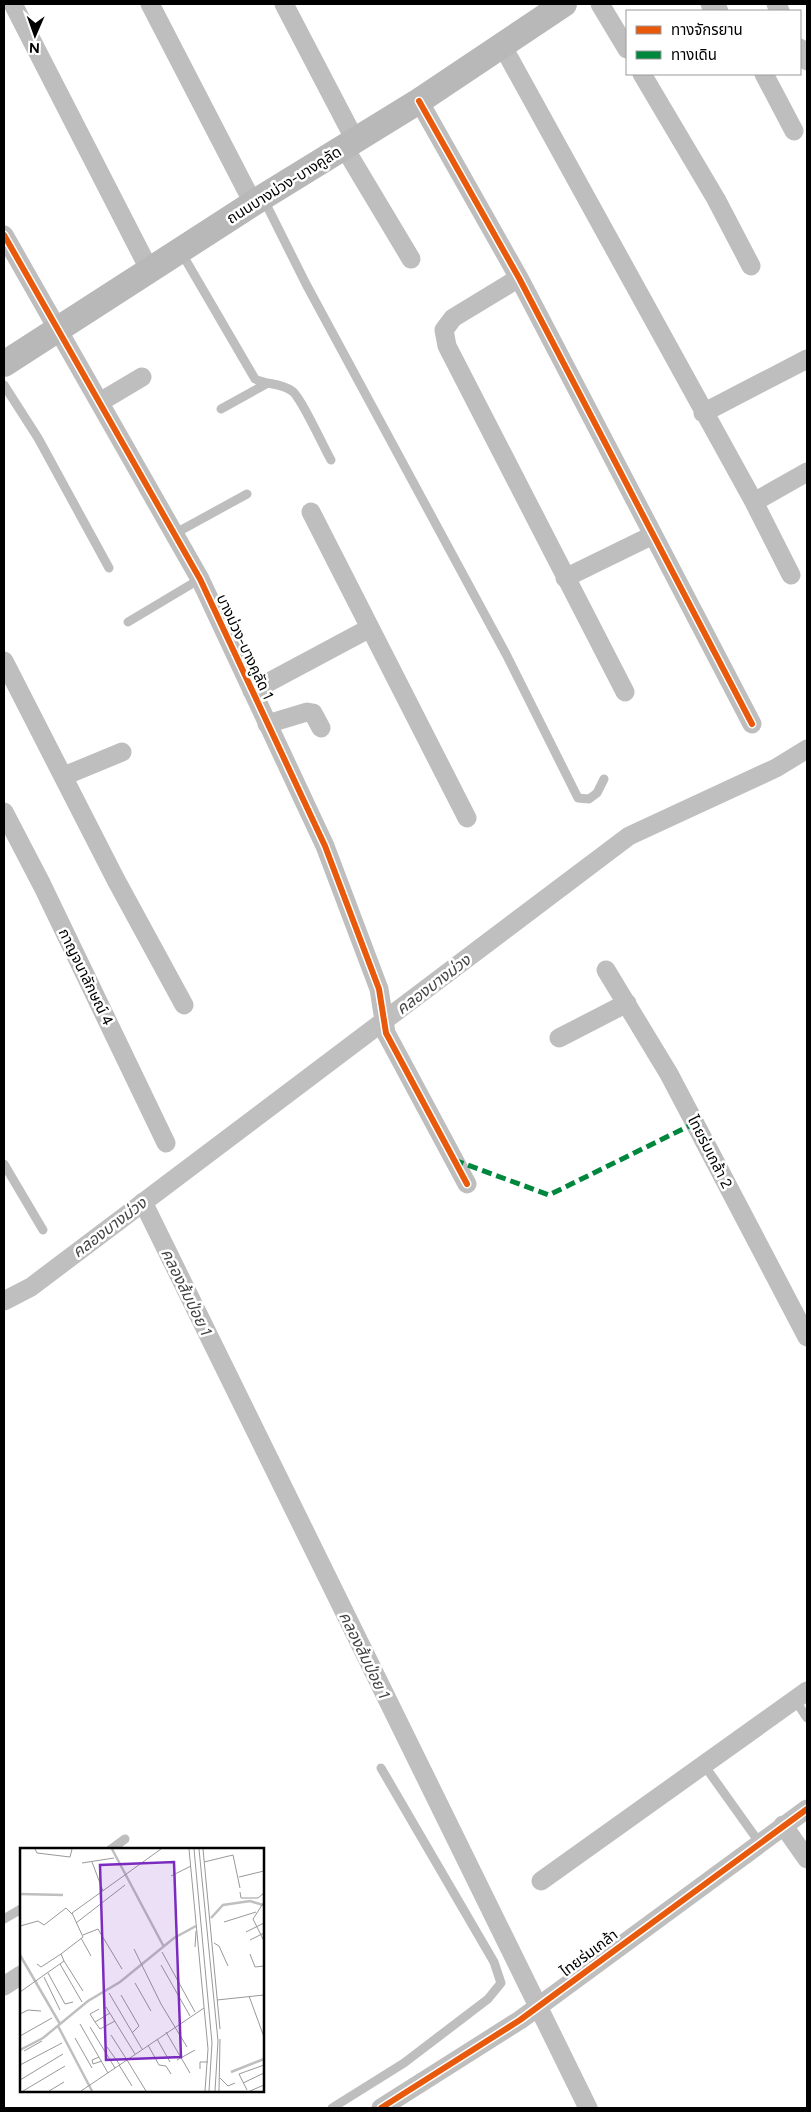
<svg xmlns="http://www.w3.org/2000/svg" width="811" height="2112" font-family="Figtree,'Noto Sans Thai',sans-serif">
<style>
.lines{fill:none;stroke-linecap:round;stroke-linejoin:round}
.canal{stroke:#bfbfbf;stroke-width:19}
.lane{stroke:#bebebe;stroke-width:9}
.street{stroke:#bebebe;stroke-width:19}
.secondary{stroke:#b8b8b8;stroke-width:26}
.quiet{stroke:#00873e;stroke-width:5;stroke-dasharray:10 5;stroke-linecap:butt}
.cycleway-casing{stroke:#fff;stroke-width:9}
.cycleway{stroke:#e8590c;stroke-width:6}
.labels{text-anchor:middle;stroke-width:5;stroke-linejoin:round;paint-order:stroke}
.street-label{font-size:15px;fill:#000;stroke:#fff}
.water-label{font-size:16px;font-style:italic;fill:#444;stroke:#fff}
.inset-river{fill:none;stroke:#bfbfbf;stroke-width:2.5}
.inset-road{fill:none;stroke:#999;stroke-width:1}
.view{fill:#7b2cbf;fill-opacity:0.15;stroke:#7b2cbf;stroke-width:2.5}
.inset-edge{fill:none;stroke:#000;stroke-width:2.5}
</style>
<rect width="100%" height="100%" fill="#fff"/>
<g class="lines">
<!-- canal -->
<path class="canal" d="M143 1202 588 2108
M4 1301 31 1287 629 836 776 768 807 749"/>
<!-- lane -->
<path class="lane" d="M264 200 306 284 506 654 578 798 589 799 597 793 604 779
M181 252 255 379C268 385 281 383 292 391 301 397 324 448 331 460
M4 385 38 438 109 568
M221 409 266 384
M174 534 247 494
M128 622 200 579
M4 1164 43 1230
M795 1700 807 1718
M704 1765 759 1842
M110 1850 125 1839
M4 1919 21 1909
M332 2108 404 2063 488 1999 501 1983 494 1962 381 1768"/>
<!-- street -->
<path class="street" d="M13 4 150 271
M150 4 253 203
M284 4 355 140
M600 4 627 49
M710 4 719 11
M776 4 780 11
M502 45 754 502 791 575
M800 48 807 61
M642 74 716 199 751 266
M764 74 794 131
M419 101 519 278 752 724
M344 147 411 259
M4 235 200 579 325 846 379 989 386 1033 467 1184
M519 278 453 318 444 330 447 346 625 692
M100 402 142 377
M703 413 807 359
M754 502 807 472
M311 512 467 818
M565 578 653 535
M4 661 116 880 184 1005
M252 691 370 628
M267 724 307 712 313 713 321 728
M64 776 122 752
M4 812 42 885 166 1143
M606 970 669 1074 807 1337
M559 1038 627 1003
M783 1825 807 1859
M541 1881 807 1691
M4 1986 21 1975
M381 2108 520 2020 807 1809"/>
<!-- secondary -->
<path class="secondary" d="M4 364 263 197 419 101 564 4"/>
<!-- quiet -->
<path class="quiet" d="M454 1160 549 1195 695 1123"/>
<!-- cycleway casing -->
<g class="cycleway-casing">
<path id="cycleway" d="M419 101 519 278 752 724
M4 235 200 579 325 846 379 989 386 1033 467 1184
M381 2108 520 2020 807 1809"/>
</g>
<!-- cycleway -->
<use href="#cycleway" class="cycleway"/>
</g>
<g class="labels">
<!-- street labels -->
<g class="street-label">
<text transform="translate(284 185) rotate(-32)" y="5">ถนนบางม่วง-บางคูลัด</text>
<text transform="translate(245 647) rotate(65)" y="5">บางม่วง-บางคูลัด 1</text>
<text transform="translate(86 977) rotate(64)" y="5">กาญจนาลักษณ์ 4</text>
<text transform="translate(710 1152) rotate(63)" y="5">ไทยร่มเกล้า 2</text>
<text transform="translate(589 1953) rotate(-37)" y="5">ไทยร่มเกล้า</text>
</g>
<!-- water labels -->
<g class="water-label">
<text transform="translate(433 984) rotate(-37)" y="6">คลองบางม่วง</text>
<text transform="translate(109 1227) rotate(-37)" y="6">คลองบางม่วง</text>
<text transform="translate(187 1292) rotate(64)" y="6">คลองส้มป่อย 1</text>
<text transform="translate(365 1655) rotate(64)" y="6">คลองส้มป่อย 1</text>
</g>
</g>
<!-- overview -->
<g transform="translate(20 1848)">
<rect width="244" height="244" fill="#fff"/>
<path class="inset-river" d="M92 1 144 99M0 46 43 47M191 70 203 57 230 53 243 57M0 107 40 176M38 178 72 243M0 202 23 190 68 153 100 134 154 90 176 78M211 224 244 211"/>
<path class="inset-road" d="M15 1 17 5 50 9 52 1M169 1 188 201 185 243M174 1 192 195 189 243M179 1 198 193 195 243M183 1 200 181M72 14 83 43M184 14 213 7 220 40M62 15 94 10M151 28 171 18M219 29 244 23M220 44 221 50H238L244 45M244 54 233 71 244 93M204 74 236 64M56 75 105 37M0 78 18 73 24 77 46 60 52 66M226 84 244 75M63 87 78 81 102 121M61 90 71 108M230 92 244 85M194 95 199 98 208 118M175 99 176 83M114 101 141 156 167 199M142 104 175 164M230 106 235 119 244 118M44 113 63 143M17 116 21 119 41 106M40 116 62 154M141 117 170 168M28 125 45 156 53 154M24 129 40 162M115 135 131 163M0 144 44 113 41 106 63 89 52 65 141 1M89 145 122 201M101 147 119 178 112 185M229 148 244 189M197 152 244 147M86 159 115 206M79 161 70 166 75 174 90 165M0 166 8 162 21 163M75 174 80 181 95 173M60 176 88 225M70 179 95 220M146 184 170 225M91 187 107 212M0 188 32 170M55 190 72 220M137 191 150 214M128 197 139 217 146 218 151 226M87 199 100 217M4 203 22 193M79 209 72 212 73 216 82 213M107 212 126 243M157 212 175 202M0 217 42 195M99 217 112 238M180 221V214H188M200 230 208 238 215 235M0 232 43 206M223 235 244 225M227 242 219 226 244 217M3 243 45 218M29 243 44 234M61 243 184 160M199 243 200 191M230 243 244 237"/>
<path class="view" d="M154 14 161 209 86 212 80 17Z"/>
<rect width="244" height="244" class="inset-edge"/>
</g>
<!-- border -->
<rect width="811" height="2112" fill="none" stroke="#000000" stroke-width="10"/>
<!-- legend -->
<rect x="626" y="10" width="175" height="65" fill="#ffffff" stroke="#999999"/>
<rect x="636" y="26" width="25" height="8" fill="#e8590c" stroke="#999999"/>
<text x="671" y="35" font-size="15" fill="#000000">ทางจักรยาน</text>
<rect x="636" y="51" width="25" height="8" fill="#00873e" stroke="#999999"/>
<text x="671" y="60" font-size="15" fill="#000000">ทางเดิน</text>
<!-- north arrow -->
<g transform="translate(35 35) rotate(182)" stroke="#ffffff" stroke-width="4" paint-order="stroke">
<path d="M0-4L9 19L0 12L-9 19Z" fill="#000000"/>
<text y="-8" font-size="14" font-weight="bold" text-anchor="middle" fill="#000000">N</text>
</g>
</svg>
